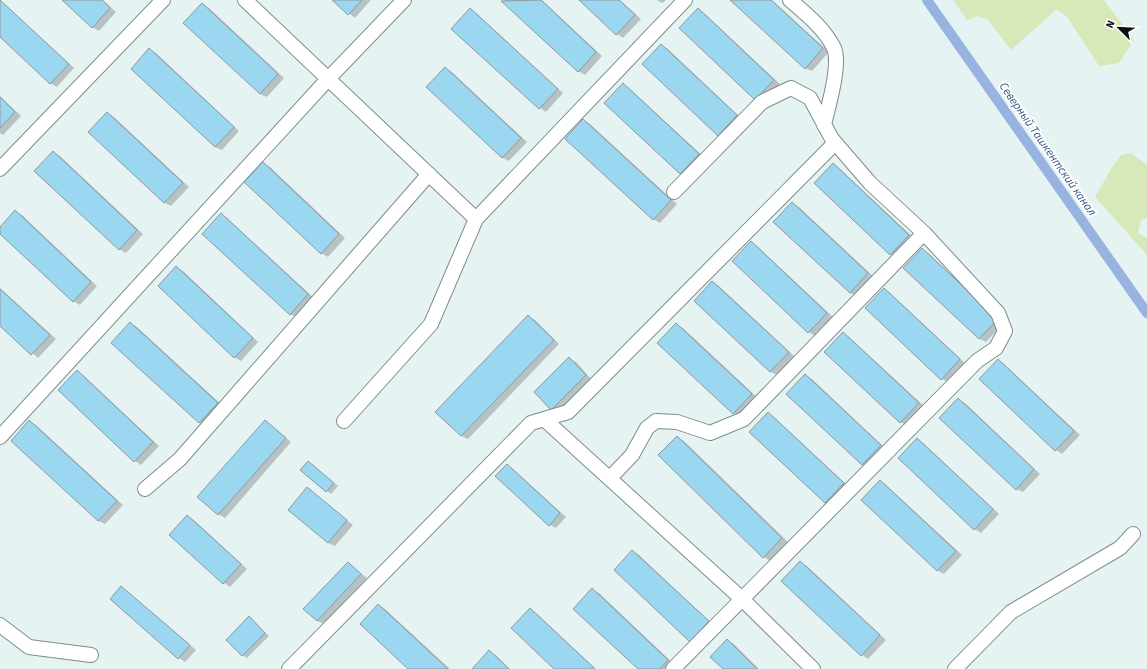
<svg xmlns="http://www.w3.org/2000/svg" width="1147" height="669" font-family="'Source Sans 3',sans-serif">
<style>
.green{fill:#d7e9b8}
.shadow{fill:#0003}
.lines{fill:none;stroke-linecap:round;stroke-linejoin:round}
.canal{stroke:#99b3e0;stroke-width:10}
.building{fill:#9cd7f1;stroke:#8d999e}
.minor-casing{stroke:#7f8c8b;stroke-width:16}
.minor{stroke:#fff;stroke-width:14}
.labels{text-anchor:middle;stroke-width:4;stroke-linejoin:round;paint-order:stroke}
.water-label{font-size:12px;font-style:italic;fill:#35548d;stroke:#fff}
</style>
<rect width="100%" height="100%" fill="#e5f4f3"/>
<!-- green -->
<path class="green" d="M953 0H1104L1134 40 1119 63 1099 66 1067 17 1057 9 1011 50 988 20 978 16 967 20Z
M1131 153 1147 165V218L1141 220 1138 233 1147 238V255L1095 197 1111 169 1121 155Z"/>
<!-- shadow -->
<path class="shadow" d="M0 0 74 68 57 87 50 83 0 36Z
M63 0H103L116 12 99 31 92 27Z
M334 0H371L355 18Z
M503 0H542L602 56 585 75 578 71Z
M580 0H620L641 19 623 38 617 34Z
M657 0H666L662 3Z
M731 0H772L829 52 812 71 805 68Z
M202 4 209 8 284 78 267 97 260 94Z
M470 9 476 13 563 93 546 112 540 108 453 29Z
M698 10 704 13 780 84 762 103Z
M661 45 668 49 743 120 725 138 719 135Z
M149 50 156 53 239 131 222 150 215 147Z
M445 68 452 72 527 142 509 161 503 158 428 87Z
M623 84 629 88 705 158 687 177 681 173 605 103Z
M0 96 21 116 3 135 0 133Z
M107 113 114 117 189 187 171 206 165 203 90 132Z
M584 120 590 124 677 204 660 223 653 219Z
M53 152 60 156 143 234 126 253 119 249Z
M263 163 270 167 345 238 328 257 321 253Z
M833 164 839 168 915 239 897 258 891 254Z
M792 203 799 207 874 277 857 296 850 293Z
M15 212 22 215 97 286 80 305 73 301 0 233V228Z
M221 215 227 218 314 298 297 317 290 314Z
M751 242 757 246 833 317 815 336 809 332Z
M922 249 928 253 1004 323 986 342 980 339 904 268Z
M177 268 183 271 258 342 241 361 234 357Z
M713 282 719 286 794 356 777 375 770 372 695 301Z
M0 288 56 339 38 358 0 325Z
M884 289 890 293 966 364 948 382 942 379Z
M528 316 535 320 559 344 468 439 461 436Z
M130 324 137 327 224 407 206 426 200 423 113 343Z
M676 324 683 328 758 398 740 417 734 413 659 343Z
M843 333 849 337 925 407 907 426 901 422 825 352Z
M569 359 576 362 592 380 558 412 552 409Z
M998 360 1004 364 1080 435 1062 454 1056 450Z
M77 372 83 375 159 446 141 465 135 461 60 390Z
M805 375 812 379 887 450 869 468 863 465 788 394Z
M958 399 965 403 1040 474 1023 492 1016 489Z
M768 413 774 417 850 488 832 506 826 503 750 432Z
M265 421 291 442 225 518 218 514Z
M29 422 36 425 123 505 105 524 99 521 12 441Z
M677 437 684 441 788 542 770 561 764 557Z
M917 439 923 443 999 514 981 533 975 529Z
M308 462 338 486 331 494 301 470Z
M507 465 513 469 566 517 556 528 550 525Z
M880 481 886 485 962 555 944 574 938 571 862 500Z
M308 489 353 525 335 546 328 543Z
M187 516 194 520 247 569 230 587 224 583 170 535Z
M633 551 639 555 714 626 697 644 690 641Z
M800 562 807 566 886 640 868 659 862 655Z
M348 563 367 578 324 624 317 621Z
M121 587 196 650 185 662 179 658Z
M592 590 599 593 674 664 669 669H639Z
M379 605 385 609 450 669H409Z
M530 609 536 613 596 669H556Z
M249 618 269 636 247 658 242 655Z
M727 640 734 644 759 669H724Z
M489 652 496 655 510 669H473Z"/>
<g class="lines">
<!-- canal -->
<path class="canal" d="M927 0 1147 313"/>
</g>
<!-- building -->
<path class="building" d="M0 0 69 64 50 84 0 37Z
M62 0H102L110 8 92 28Z
M332 0H362L348 15Z
M541 0 596 52 578 72 501 1Z
M579 0H619L635 15 616 35Z
M730 0H771L823 48 805 69Z
M202 3 278 74 260 94 183 23Z
M470 8 558 89 539 109 451 29Z
M698 8 774 80 755 100 679 28Z
M661 44 737 115 718 136 642 64Z
M149 48 234 127 215 147 131 69Z
M445 67 521 138 502 158 426 87Z
M623 83 699 154 680 174 604 103Z
M0 97 15 112 0 128Z
M107 112 183 183 164 203 88 132Z
M583 119 671 200 653 220 565 139Z
M53 151 137 230 119 250 34 171Z
M263 162 339 234 321 254 244 182Z
M833 163 909 235 890 255 814 183Z
M792 202 868 273 850 293 773 222Z
M15 210 91 282 73 302 0 234V227Z
M221 213 308 294 290 315 202 234Z
M751 241 827 313 808 333 732 261Z
M922 248 998 319 979 339 903 268Z
M176 266 253 338 234 358 158 286Z
M712 281 789 352 770 372 694 301Z
M884 288 960 359 941 380 865 308Z
M0 289 50 335 31 355 0 326Z
M528 315 554 340 461 436 435 412Z
M130 322 218 403 199 423 111 343Z
M676 323 752 394 733 414 657 343Z
M843 332 919 403 900 423 824 352Z
M569 357 586 375 551 410 534 392Z
M998 359 1074 431 1055 451 979 379Z
M77 370 153 442 134 462 58 390Z
M805 374 881 445 862 465 786 394Z
M958 398 1034 469 1016 490 939 418Z
M768 412 844 483 825 503 749 432Z
M29 420 117 501 98 521 11 441Z
M265 420 286 438 218 515 197 497Z
M677 436 782 538 763 558 658 455Z
M917 438 993 509 974 530 898 458Z
M308 461 334 483 326 492 300 470Z
M507 464 560 513 549 526 495 476Z
M880 480 956 551 937 571 861 500Z
M307 487 347 520 328 543 288 510Z
M187 515 241 564 223 584 169 535Z
M632 550 709 621 690 642 614 570Z
M800 561 880 635 861 656 781 581Z
M348 562 361 574 317 621 303 609Z
M121 586 190 645 178 659 110 599Z
M592 588 668 660 660 669H638L573 609Z
M378 604 448 669H408L360 624Z
M530 608 595 669H554L511 628Z
M249 616 265 633 242 656 226 640Z
M727 639 757 669H723L710 657Z
M489 650 509 669H472Z"/>
<g class="lines">
<!-- minor casing -->
<g class="minor-casing">
<path id="minor" d="M245 0 476 219
M790 0C806 14 824 28 834 48 841 65 828 107 824 125
M0 169 163 0
M544 419 742 599 813 669
M344 421 431 324 476 219 685 0
M0 437 328 79 404 0
M610 478 632 455 647 428 656 421 677 422 710 433 744 419 924 233
M145 489 180 459 429 174
M0 625 29 647 91 655
M289 669 531 423 568 412 835 143
M673 669 977 361 996 348 1005 331 998 313 924 233 870 183 832 139 810 98 791 88 762 102 674 192
M955 669 1011 612 1120 548 1133 534"/>
</g>
<!-- minor -->
<use href="#minor" class="minor"/>
</g>
<g class="labels">
<!-- water labels -->
<g class="water-label">
<text transform="translate(1048 149) rotate(55)" y="4">Северный Ташкентский канал</text>
</g>
</g>
<!-- north arrow -->
<g transform="translate(1119 28) rotate(294)" stroke="#ffffff" stroke-width="3" paint-order="stroke">
<path d="M0-3L7 15L0 10L-7 15Z" fill="#090e0e"/>
<text y="-6" font-size="11" font-weight="bold" text-anchor="middle" fill="#090e0e">N</text>
</g>
</svg>
